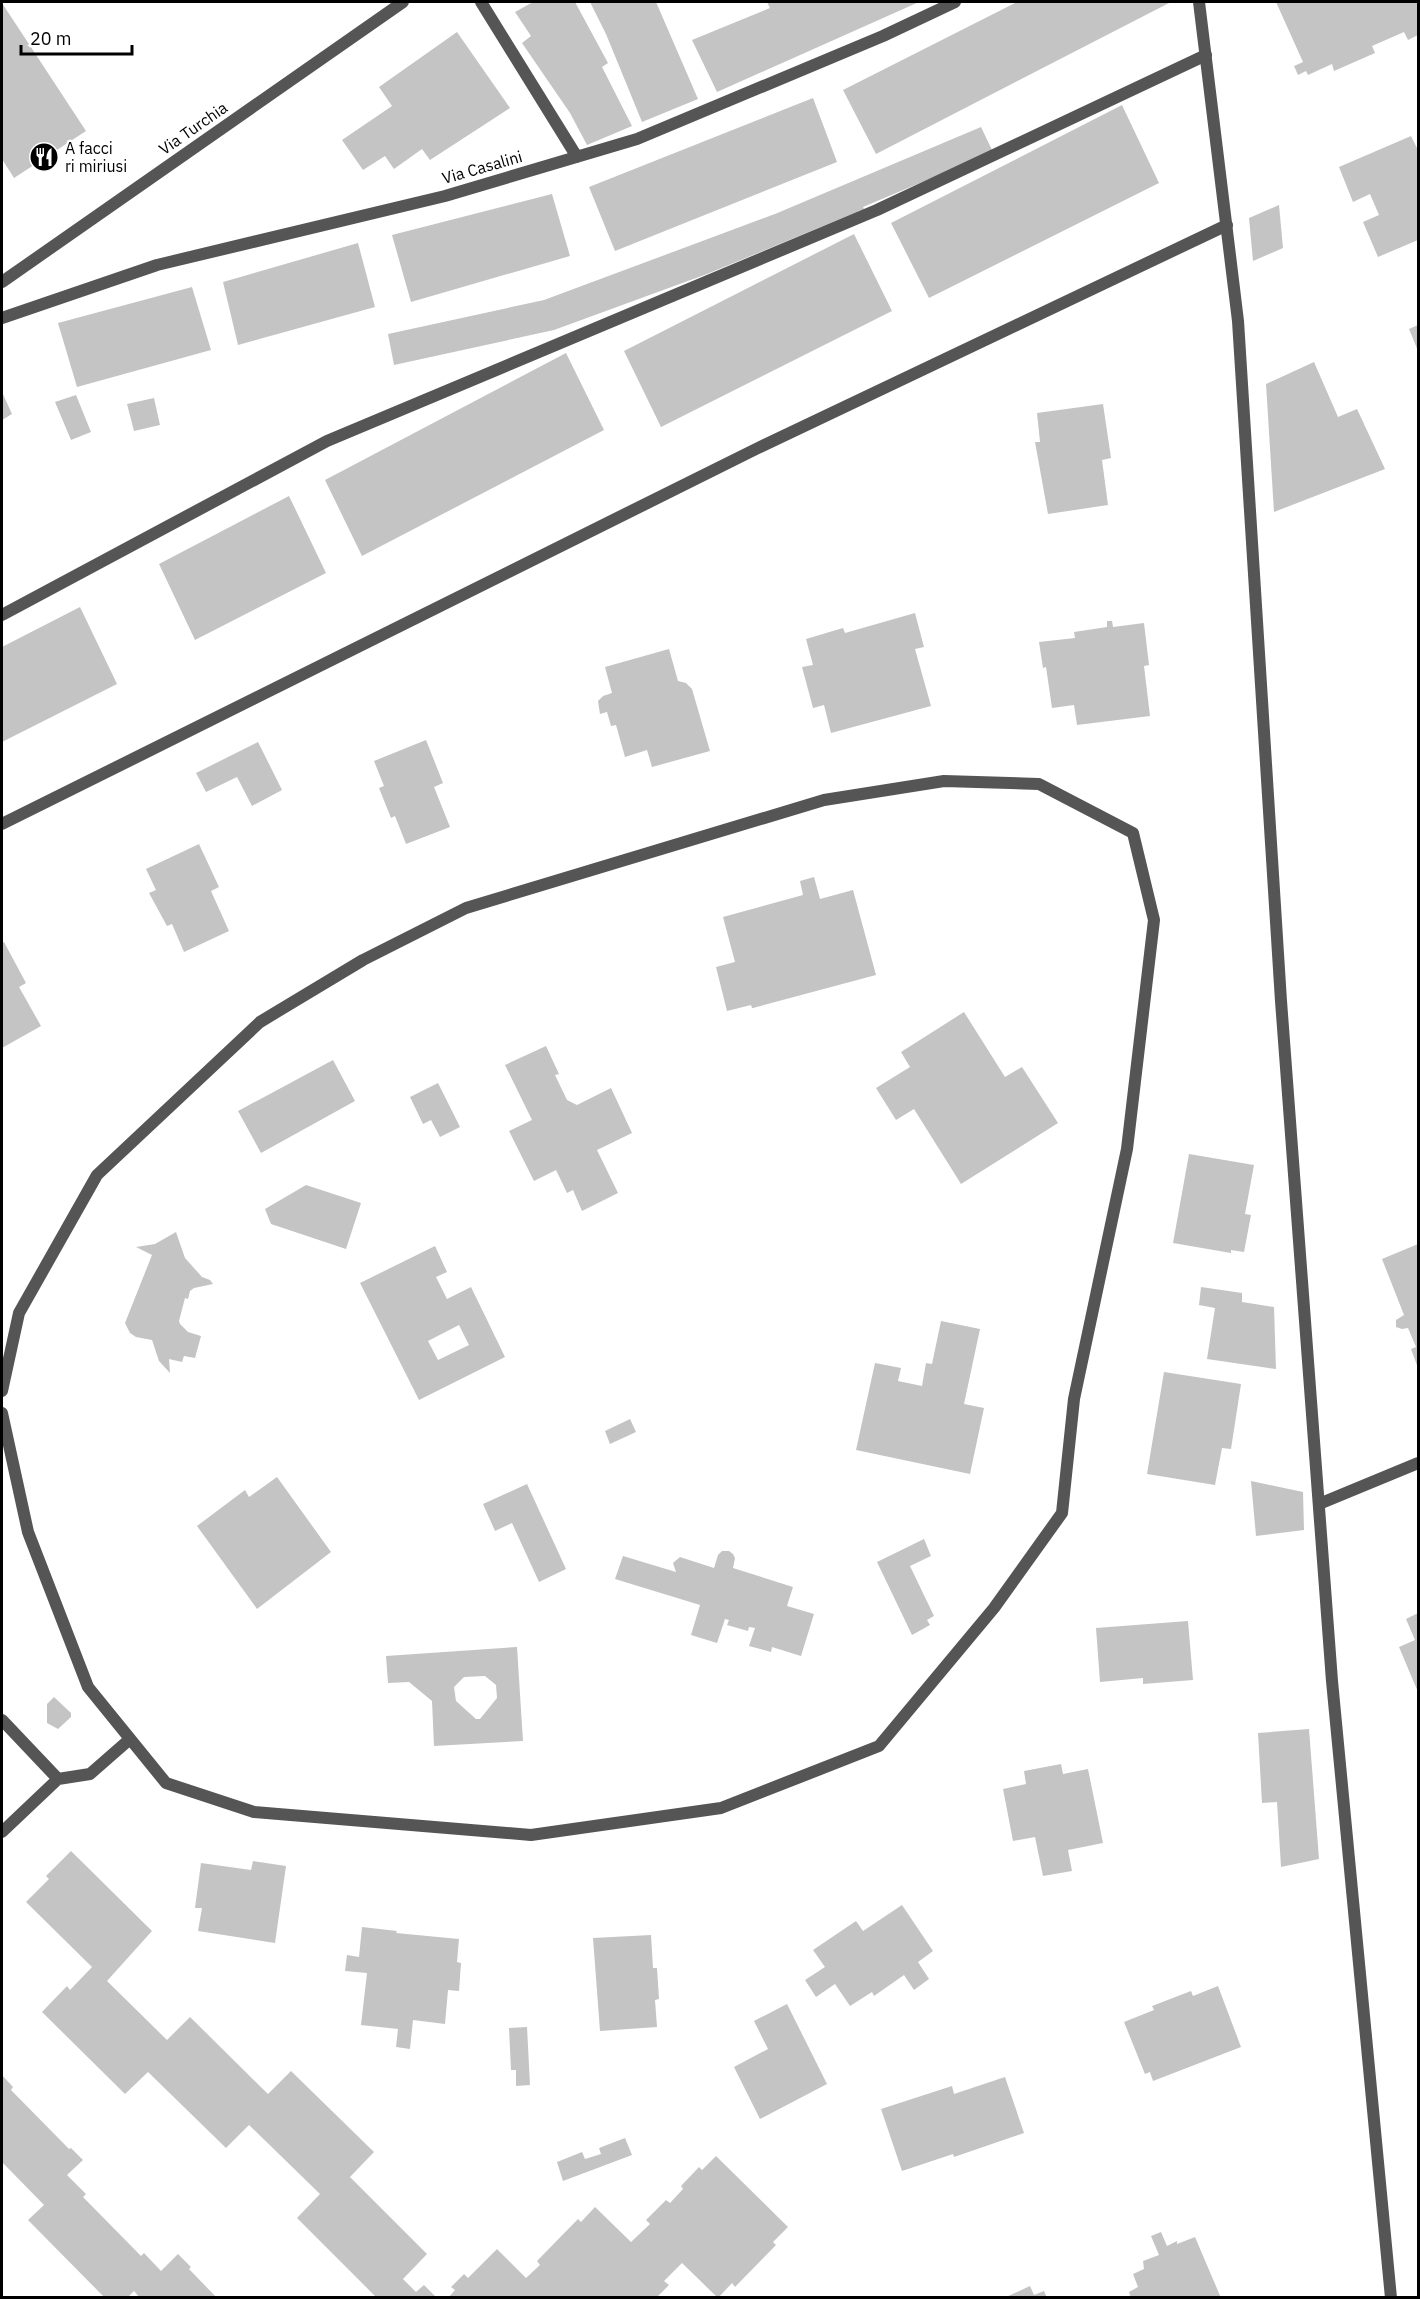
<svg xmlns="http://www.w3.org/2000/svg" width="1420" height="2299" font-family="'IBM Plex Sans',sans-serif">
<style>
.building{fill:#c4c4c4;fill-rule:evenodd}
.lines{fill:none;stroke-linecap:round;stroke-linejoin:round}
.service{stroke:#555;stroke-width:12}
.minor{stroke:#555;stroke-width:12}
.labels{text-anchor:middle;stroke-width:4.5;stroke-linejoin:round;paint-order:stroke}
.street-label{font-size:16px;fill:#000;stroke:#fff}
.poi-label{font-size:16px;fill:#000;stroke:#fff;text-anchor:start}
</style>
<rect width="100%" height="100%" fill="#fff"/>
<!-- building -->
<path class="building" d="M533 2H575L608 63 602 67 632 126 587 145 570 113 522 43 531 36 515 12Z
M590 2H656L698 99 642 122 606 34Z
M767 2H919L717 92 692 40 770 8Z
M1017 2H1171L876 154 843 90Z
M1276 2H1418V35L1408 40 1404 32 1372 46 1375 53 1334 71 1332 64 1308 75 1306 71 1298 75 1294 66 1303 62Z
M2 3 86 131 14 178 2 159Z
M457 32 510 108 430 160 422 149 394 169 385 156 363 170 342 140 392 106 379 87Z
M813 98 837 162 615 251 589 187Z
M1122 105 1159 183 929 298 891 223Z
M981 127 993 152 863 207 864 209 707 274 554 330 394 365 388 334 544 300 775 214Z
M1411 136 1417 148H1418V240L1378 257 1363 222 1379 215 1370 194 1353 202 1339 167Z
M552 194 570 256 411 302 392 235Z
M1279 205 1283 248 1253 261 1249 218Z
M854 234 892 311 661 427 624 351Z
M358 243 375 307 238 345 223 282Z
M192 287 211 350 77 387 58 323Z
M1418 325V351L1409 329Z
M566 353 604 430 362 556 325 480Z
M1314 362 1338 417 1357 409 1385 469 1274 512 1266 384Z
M2 392 12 414 2 420Z
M76 395 91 432 71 440 55 402Z
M154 398 160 425 134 431 127 404Z
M1103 404 1111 458 1102 460 1108 505 1048 514 1035 442H1040L1037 413Z
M289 496 326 573 195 640 159 564Z
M80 607 117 684 2 742V647Z
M915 613 924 647 915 649 931 706 831 733 824 705 813 708 802 667 813 665 806 639 843 628 845 633Z
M1107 621H1112L1113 627 1144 623 1149 665 1144 666 1150 716 1077 725 1074 705 1052 708 1046 667 1043 668 1039 642 1075 638 1074 632 1107 627Z
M669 649 678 681 686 683 692 689 710 751 652 767 647 750 625 757 616 725 611 726 607 712 600 714 598 701 603 696 612 693 605 667Z
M426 740 443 783 434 787 450 827 406 844 395 816 391 818 379 788 384 786 374 761Z
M258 742 282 790 252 806 237 777 206 792 196 773Z
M199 844 219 887 211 891 229 931 184 952 172 924 167 926 149 893 156 890 146 869Z
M814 877 820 899 853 890 876 975 753 1008H752L751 1005 727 1011 716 967 735 962 723 917 803 895 800 881Z
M4 942 26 983 19 987 41 1026 2 1048V943Z
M964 1012 1005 1077 1022 1067 1058 1123 961 1184 914 1109 896 1120 876 1088 910 1067 901 1052Z
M546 1046 559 1074 555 1075 567 1100 577 1105 611 1088 632 1133 597 1150 618 1193 582 1211 573 1190 567 1193 556 1170 534 1181 509 1131 532 1120 505 1065Z
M333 1060 355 1101 261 1153 238 1111Z
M438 1083 460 1127 440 1137 431 1120 423 1124 410 1097Z
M1189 1154 1254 1165 1245 1214 1251 1215 1244 1252 1231 1250V1253L1173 1243Z
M306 1185 361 1203 346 1249 271 1224 265 1209Z
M176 1232 185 1258 202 1277 210 1280 213 1284 194 1288 190 1291 188 1299 185 1298 179 1321 180 1324 188 1332 201 1336 195 1358 184 1356 182 1362 169 1359 170 1373 159 1361 152 1340 136 1337 130 1333 125 1323 152 1255 136 1247 155 1244Z
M1418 1244V1368L1411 1349 1416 1347 1408 1328 1402 1329 1396 1327V1320L1404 1315 1382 1259Z
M435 1246 447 1272 436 1277 447 1299 471 1287 505 1357 419 1400 360 1283ZM459 1325 469 1345 438 1360 428 1341Z
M1201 1287 1242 1293V1302L1274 1307 1276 1369 1207 1359 1215 1308 1199 1305Z
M941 1321 980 1329 964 1404 984 1408 970 1474 856 1450 875 1363 901 1368 898 1381 922 1386 926 1363 932 1364Z
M1164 1372 1241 1384 1231 1449 1222 1448 1215 1485 1147 1474Z
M630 1419 636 1432 610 1444 605 1431Z
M277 1477 331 1552 257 1609 197 1526 245 1490 249 1497Z
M1251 1481 1303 1492 1304 1530 1256 1536Z
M527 1484 566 1569 539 1582 512 1523 495 1531 483 1504Z
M924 1539 931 1556 910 1566 934 1616 927 1620 930 1625 912 1635 877 1562Z
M722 1551H729L733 1554 735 1558 733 1568 793 1587 787 1606 814 1614 801 1656 772 1647 771 1652 749 1646 755 1628 749 1627 748 1631 727 1625 729 1620 725 1619 717 1643 691 1635 700 1605 615 1579 623 1556 676 1572 673 1563 680 1557 714 1568 718 1555Z
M1418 1613V1692L1399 1647 1415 1640 1406 1619Z
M1188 1621 1193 1680 1143 1684V1678L1100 1682 1096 1628Z
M517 1647 523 1741 434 1746 432 1701 409 1682 388 1683 386 1656ZM485 1676 496 1685 497 1698 480 1719H476L456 1701 454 1687 464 1677Z
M54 1697 71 1713V1717L58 1729 47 1723V1704Z
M1309 1729 1319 1859 1281 1867 1277 1802 1262 1803 1258 1733Z
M1061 1764 1063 1774 1088 1769 1103 1843 1068 1850 1072 1871 1043 1876 1035 1837 1013 1841 1003 1789 1026 1784 1024 1771Z
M71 1851 152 1931 107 1981 167 2040 190 2017 268 2094 291 2071 374 2152 350 2177 427 2254 403 2279 416 2292 424 2285 437 2298H377L297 2218 320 2194 249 2125 226 2148 148 2072 125 2094 42 2012 67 1986 70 1990 92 1967 26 1902 49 1879 46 1876Z
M253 1861 286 1866 275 1943 198 1931 202 1908H195L201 1863 251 1870Z
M902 1905 933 1951 918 1962 929 1979 914 1990 904 1975 874 1996 872 1992 850 2006 835 1984 816 1997 805 1980 825 1967 813 1950 856 1921 863 1931Z
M362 1927 397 1931 396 1933 459 1939 457 1962 461 1963 459 1991 448 1990 445 2024 413 2020 410 2049 396 2047 398 2029 361 2025 367 1973 345 1971 347 1955 359 1957Z
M651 1935 653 1968H657L659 1999 655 2000 657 2027 600 2031 593 1938Z
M1218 1986 1241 2047 1153 2081 1150 2072 1145 2074 1124 2022 1154 2010 1152 2006 1191 1991 1193 1996Z
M787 2004 827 2084 760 2119 734 2067 768 2049 754 2021Z
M527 2027 530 2085 516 2086V2070H511L509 2028Z
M2 2075 13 2087 11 2090 69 2149 71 2148 83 2160 67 2175 86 2194 83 2197 141 2256 144 2253 161 2271 178 2254 191 2267 189 2269 217 2298H140L134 2291 127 2298H105L28 2220 44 2205 2 2162Z
M1005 2077 1024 2133 954 2157 953 2154 902 2171 881 2109 952 2086 954 2094Z
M625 2138 632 2155 563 2181 557 2162 582 2152 585 2159 601 2154 599 2148Z
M716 2156 788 2227 773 2242 776 2245 735 2287 732 2283 718 2298 682 2263 664 2281 669 2285 656 2298H448L455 2290 451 2287 464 2274 468 2278 497 2249 526 2278 540 2265 537 2261 578 2219 581 2222 595 2207 631 2242 650 2224 646 2220 666 2200 670 2203 683 2189 681 2186 699 2167 702 2170Z
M1161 2232 1167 2246 1177 2241V2244L1195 2237 1221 2298H1131L1129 2292 1138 2287 1133 2274 1144 2269 1143 2261 1159 2255 1151 2236Z
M1030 2286 1034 2295 1044 2291 1047 2298H1004Z"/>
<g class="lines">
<!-- service -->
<path class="service" d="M1199 2 1238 321 1281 1001 1332 1681 1391 2298"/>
<!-- minor -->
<path class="minor" d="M481 2 577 157
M2 282 403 2
M2 318 157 265 445 196 637 139 883 36 955 2
M2 615 327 441 877 210 1206 55
M2 824 756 449 1227 225
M2 1391 19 1313 97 1175 260 1022 363 960 466 908 824 800 944 781 1039 784 1133 833 1154 920 1127 1149 1074 1399 1062 1513 994 1608 879 1746 721 1808 531 1835 254 1812 166 1783 88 1687 28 1532 2 1413
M1319 1504 1418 1463
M2 1720 58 1779 2 1832
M58 1779 90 1774 130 1739"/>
</g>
<!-- icons -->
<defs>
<g id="restaurant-disc" transform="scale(1.5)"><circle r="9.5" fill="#000" stroke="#fff"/><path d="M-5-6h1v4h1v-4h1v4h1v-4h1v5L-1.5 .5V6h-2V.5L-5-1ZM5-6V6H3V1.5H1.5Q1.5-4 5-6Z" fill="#fff"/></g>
</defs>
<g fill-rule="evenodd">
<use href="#restaurant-disc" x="44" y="157"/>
</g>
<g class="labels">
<!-- street labels -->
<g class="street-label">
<text transform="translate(193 128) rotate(-35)" y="6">Via Turchia</text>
<text transform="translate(482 167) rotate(-16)" y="6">Via Casalini</text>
</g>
<!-- poi labels -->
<g class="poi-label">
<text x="65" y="154">A facci<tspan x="65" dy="18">ri miriusi</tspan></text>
</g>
</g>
<!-- border -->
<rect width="1420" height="2299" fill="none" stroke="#000000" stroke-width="6"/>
<!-- scale -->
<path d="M21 45v9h111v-9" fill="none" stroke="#000000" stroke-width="3"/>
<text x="30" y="45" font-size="18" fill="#000000" stroke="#ffffff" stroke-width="4.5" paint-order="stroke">20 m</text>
</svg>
